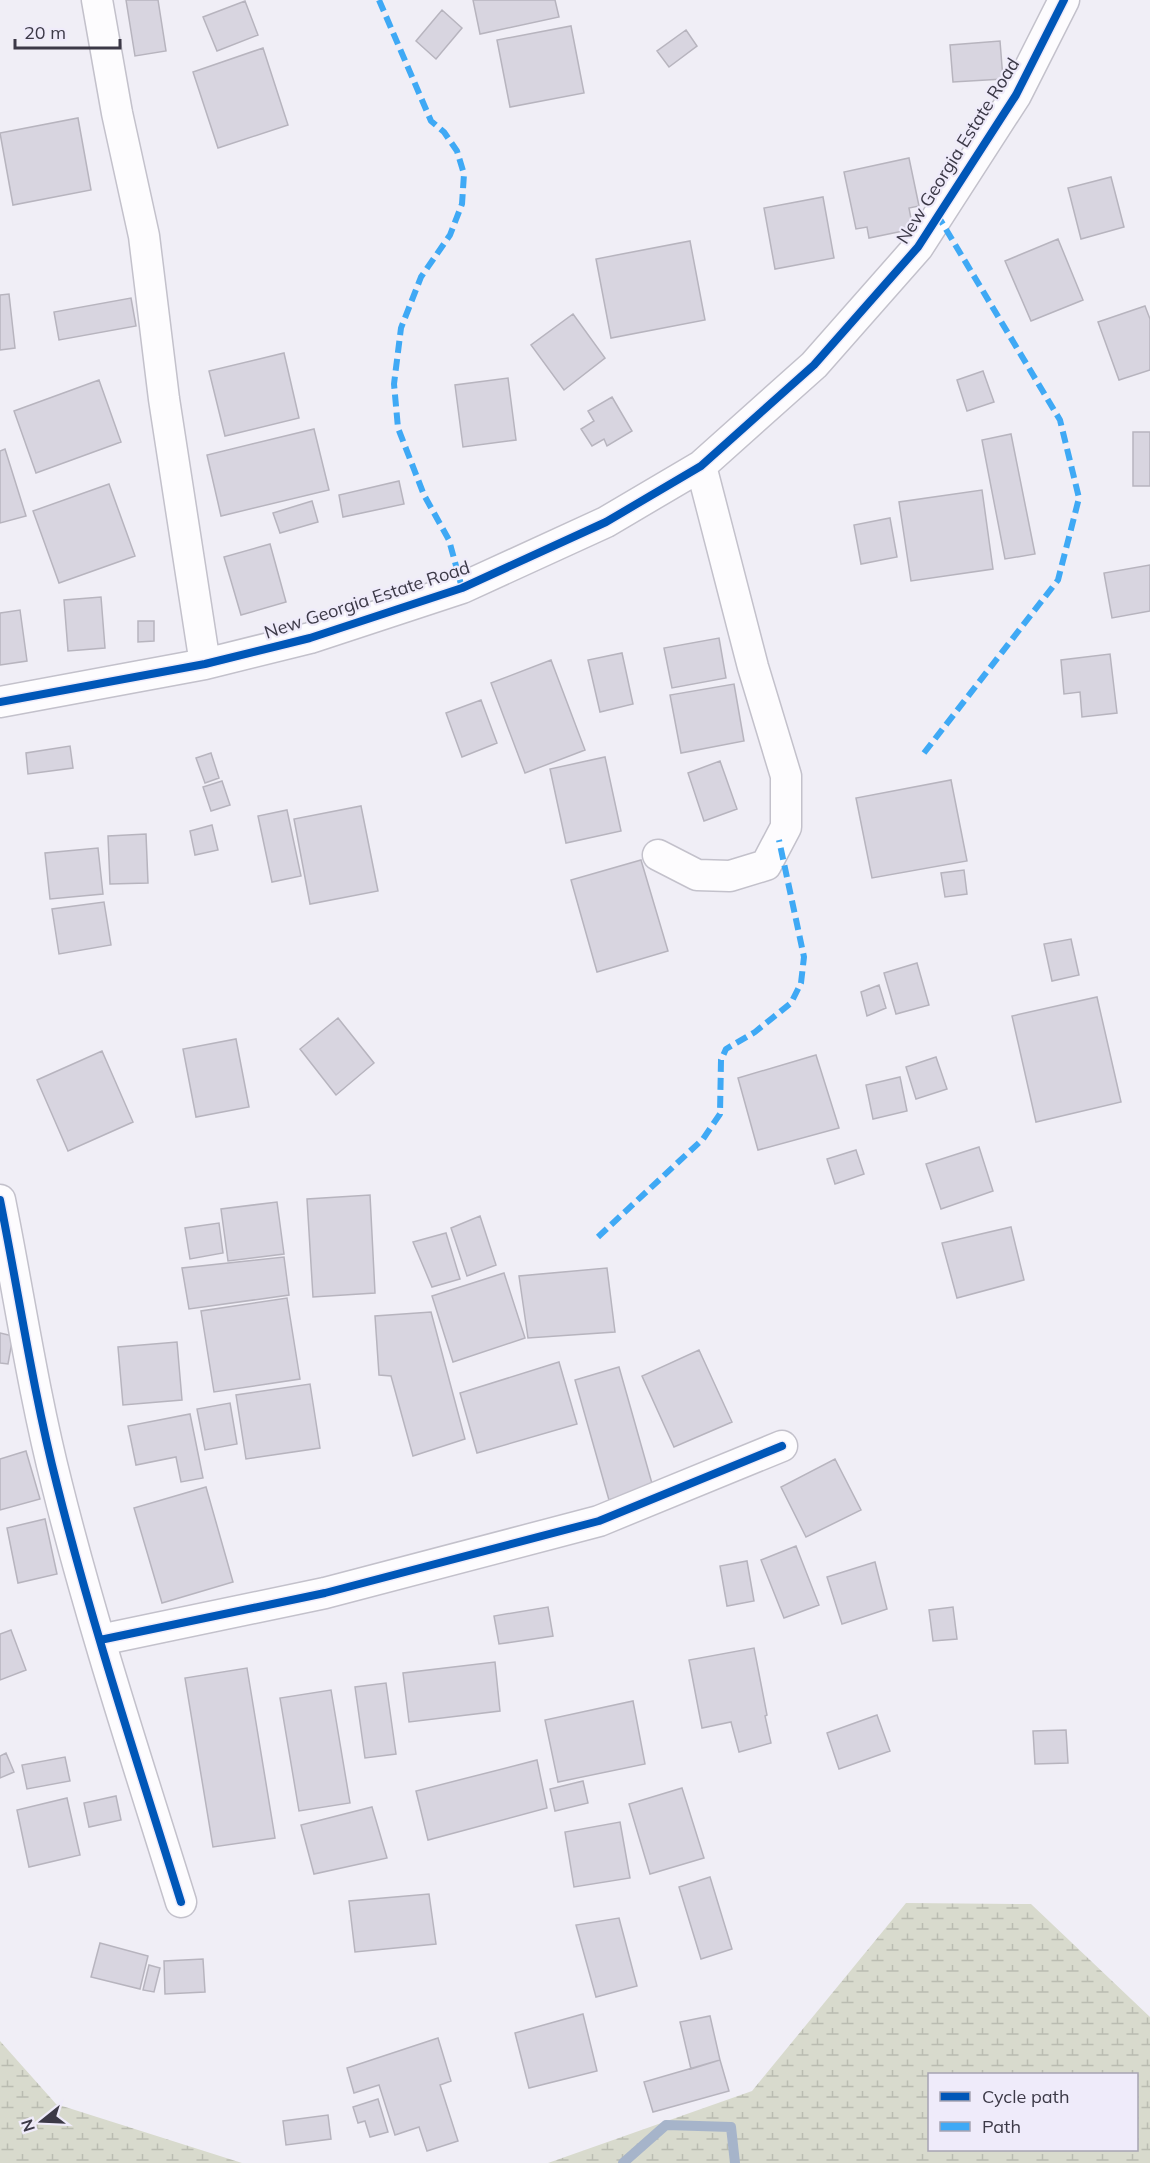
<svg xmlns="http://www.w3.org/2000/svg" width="1150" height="2163" font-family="Mulish,sans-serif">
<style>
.wetland{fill:url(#wetland-marsh);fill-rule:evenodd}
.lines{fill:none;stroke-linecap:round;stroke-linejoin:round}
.stream{stroke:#a6b4ca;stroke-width:10}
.building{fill:#d8d5e0;stroke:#b7b4be;stroke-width:1.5}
.minor-casing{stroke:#c3c1cb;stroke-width:33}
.minor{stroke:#fdfcfe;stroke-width:30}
.quiet{stroke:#3fa9f5;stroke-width:6;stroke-dasharray:12 6;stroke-linecap:butt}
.cycleway-casing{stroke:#efebfa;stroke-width:11}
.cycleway{stroke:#0057b8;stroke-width:8}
.labels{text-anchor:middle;stroke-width:4.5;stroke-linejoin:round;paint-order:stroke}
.street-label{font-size:18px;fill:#3c3947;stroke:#efebfa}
</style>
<defs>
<pattern id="wetland-marsh" width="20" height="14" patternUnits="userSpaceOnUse" patternTransform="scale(1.5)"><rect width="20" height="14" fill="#d8dacd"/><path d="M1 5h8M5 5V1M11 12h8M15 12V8" fill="none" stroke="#babcb1"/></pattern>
</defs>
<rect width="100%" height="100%" fill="#f0eef6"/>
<!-- wetland -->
<path class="wetland" d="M906 1903 1031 1904 1150 2017V2163H548L752 2091ZM1136 2074V2150H930V2074Z
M0 2041 56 2104 242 2163H0Z"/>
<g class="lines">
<!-- stream -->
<path class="stream" d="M623 2163 666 2125 731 2127 735 2163"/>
</g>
<!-- building -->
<path class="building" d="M126 0H158L166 51 135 56Z
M473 0H555L559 17 480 34Z
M245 1 258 35 217 51 203 17Z
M442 10 462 28 436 59 416 41Z
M571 26 584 93 510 107 497 40Z
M686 30 697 46 669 67 657 51Z
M1000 41 1003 79 953 82 950 45Z
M263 48 288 125 218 148 193 72Z
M78 118 91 190 13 205 0 133Z
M909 158 919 206 909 208 913 229 869 238 867 227 856 229 844 172Z
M1111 177 1124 227 1081 239 1068 188Z
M823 197 834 258 775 269 764 208Z
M1058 239 1083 300 1031 321 1005 261Z
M690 241 705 320 611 338 596 259Z
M9 294 15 348 0 350V295Z
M131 298 136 326 59 340 54 312Z
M1145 306 1150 319V370L1119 380 1098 322Z
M573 314 605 358 564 390 531 345Z
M284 353 299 418 225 436 209 371Z
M983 371 994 402 967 411 957 380Z
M508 378 516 440 463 447 455 385Z
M99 380 121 442 36 473 14 411Z
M612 397 632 431 607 446 604 439 592 446 581 429 594 421 588 411Z
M314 429 329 490 221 516 207 455Z
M1133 432H1150V486H1133Z
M1011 434 1035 554 1005 559 982 440Z
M5 449 26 516 0 523V451Z
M399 481 404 504 343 517 339 495Z
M109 484 135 556 59 583 33 511Z
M982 490 993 569 911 581 899 502Z
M312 501 318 522 280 533 273 513Z
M890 518 897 557 861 564 854 525Z
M270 544 286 602 241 615 224 557Z
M1150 565V611L1112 618 1104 573Z
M101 597 105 648 68 651 64 600Z
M20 610 27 661 0 665V613Z
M138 621H154V641L138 642Z
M719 638 726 678 672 688 664 648Z
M622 653 633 704 600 712 588 660Z
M1110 654 1117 713 1082 717 1080 692 1064 694 1061 660Z
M551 660 585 750 525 773 491 683Z
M734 684 744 741 681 753 670 695Z
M481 700 497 743 462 757 446 713Z
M70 746 73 768 28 774 26 753Z
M211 753 219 778 205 783 196 758Z
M605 757 621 831 566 843 550 769Z
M720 761 737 809 704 821 688 773Z
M951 780 967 861 872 878 856 798Z
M222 781 230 805 211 811 203 787Z
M361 806 378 891 310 904 294 819Z
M287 810 301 876 272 882 258 816Z
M212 825 218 850 195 855 190 831Z
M146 834 148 883 110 884 108 836Z
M98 848 103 894 50 899 45 853Z
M641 860 668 951 597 972 571 880Z
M964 870 967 894 945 897 941 873Z
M104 902 111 945 59 954 52 909Z
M1071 939 1079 975 1052 981 1044 944Z
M917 963 929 1005 896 1014 884 973Z
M879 985 886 1008 867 1016 861 992Z
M1097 997 1121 1102 1036 1122 1012 1016Z
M338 1018 374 1063 336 1095 300 1049Z
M236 1039 249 1107 196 1117 183 1049Z
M102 1051 133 1122 68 1151 37 1080Z
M816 1055 839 1128 758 1150 738 1078Z
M936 1057 947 1089 916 1099 906 1067Z
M900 1077 907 1111 873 1119 866 1085Z
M979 1147 993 1191 941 1209 926 1164Z
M856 1150 864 1174 835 1184 827 1159Z
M370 1195 375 1293 313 1297 307 1199Z
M277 1202 284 1254 228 1261 221 1209Z
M480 1216 496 1265 467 1276 451 1228Z
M219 1223 223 1253 190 1259 185 1228Z
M1011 1227 1024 1280 957 1298 942 1243Z
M446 1233 460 1279 432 1287 413 1242Z
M284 1257 289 1295 189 1309 182 1268Z
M607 1268 615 1332 528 1338 519 1276Z
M504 1273 525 1338 453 1362 432 1296Z
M287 1298 300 1379 214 1392 201 1311Z
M431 1312 465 1439 413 1456 391 1376 379 1375 375 1316Z
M0 1333 13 1336 8 1364 0 1363Z
M177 1342 182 1400 123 1405 118 1347Z
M699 1350 732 1422 674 1447 642 1376Z
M559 1362 577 1424 477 1453 460 1393Z
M619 1367 653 1487 609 1500 575 1380Z
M310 1384 320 1448 246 1459 236 1395Z
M230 1403 237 1444 205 1450 197 1409Z
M190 1414 203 1478 181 1482 176 1457 136 1465 128 1426Z
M26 1451 40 1499 0 1510V1459Z
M835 1459 861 1510 806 1537 781 1487Z
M206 1487 233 1582 162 1603 134 1508Z
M45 1519 57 1574 18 1583 7 1528Z
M796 1546 819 1605 784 1618 761 1560Z
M747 1561 754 1601 727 1606 720 1566Z
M875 1562 887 1609 842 1624 827 1577Z
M548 1607 553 1636 499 1644 494 1616Z
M953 1607 957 1639 933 1641 929 1610Z
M11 1630 26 1670 0 1680V1634Z
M754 1648 767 1715 765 1716 771 1743 739 1752 731 1722 702 1728 689 1660Z
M495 1662 500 1711 409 1722 403 1673Z
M247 1668 275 1838 213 1847 185 1678Z
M386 1683 396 1754 365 1758 355 1687Z
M331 1690 350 1803 299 1811 280 1698Z
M633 1701 645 1764 558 1782 545 1720Z
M877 1715 890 1751 839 1769 827 1733Z
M1066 1730 1068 1763 1035 1764 1033 1731Z
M6 1753 14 1772 0 1778V1756Z
M65 1757 70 1781 27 1789 22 1765Z
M537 1760 547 1808 428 1840 416 1791Z
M583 1781 588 1803 555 1811 550 1789Z
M682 1788 704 1858 650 1874 629 1804Z
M116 1796 121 1820 89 1827 84 1803Z
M67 1798 80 1855 29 1867 17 1810Z
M372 1807 387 1858 314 1874 301 1825Z
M620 1822 630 1878 574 1887 565 1832Z
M710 1877 732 1949 701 1959 679 1887Z
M429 1894 436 1944 355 1952 349 1901Z
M619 1918 637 1986 596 1997 576 1925Z
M100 1943 148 1956 140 1989 91 1977Z
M203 1959 205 1992 165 1994 164 1961Z
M149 1965 160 1968 154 1992 143 1990Z
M583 2014 597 2071 529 2088 515 2033Z
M710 2016 720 2060 691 2069 680 2022Z
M438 2038 451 2081 440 2085 458 2141 427 2151 419 2127 395 2135 379 2085 354 2093 347 2068Z
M720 2060 729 2091 653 2112 644 2082Z
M378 2099 388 2132 370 2137 365 2121 358 2123 353 2107Z
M328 2115 331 2139 286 2145 283 2121Z"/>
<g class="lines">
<!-- minor casing -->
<g class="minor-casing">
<path id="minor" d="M97 0 117 113 144 236 164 399 205 664
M0 702 205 664 310 638 462 588 606 522 701 466 814 365 918 247 1016 95 1064 0
M658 855 697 875 730 876 766 865 786 827V776L753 667 701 466
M0 1200C19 1295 33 1391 57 1485 92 1625 138 1764 181 1902
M100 1640 325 1593 599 1521 782 1446"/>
</g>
<!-- minor -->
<use href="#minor" class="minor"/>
<!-- quiet -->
<path class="quiet" d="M379 0 431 121 444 132 457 151 464 174 462 204 450 235 421 277 401 328 394 384 398 428 424 495 449 540 462 588
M924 753 1058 580 1079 498 1060 420 938 216
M598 1237 703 1139 720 1114 721 1060 726 1049 755 1032 791 1003 801 983 804 957 779 840"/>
<!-- cycleway casing -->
<g class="cycleway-casing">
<path id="cycleway" d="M0 702 205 664 310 638 462 588 606 522 701 466 814 365 918 247 1016 95 1064 0
M0 1200C19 1295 33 1391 57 1485 92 1625 138 1764 181 1902
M100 1640 325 1593 599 1521 782 1446"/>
</g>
<!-- cycleway -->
<use href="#cycleway" class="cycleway"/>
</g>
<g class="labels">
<!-- street labels -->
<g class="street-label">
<text transform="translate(958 151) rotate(-58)" y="6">New Georgia Estate Road</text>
<text transform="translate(367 600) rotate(-18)" y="6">New Georgia Estate Road</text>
</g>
</g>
<!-- legend -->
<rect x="928" y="2073" width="210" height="78" fill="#efebfa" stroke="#a7a4b2" stroke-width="1.5"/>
<rect x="940" y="2092" width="30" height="9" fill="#0057b8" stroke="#a7a4b2" stroke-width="1.5"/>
<text x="982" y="2103" font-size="18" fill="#3c3947">Cycle path</text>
<rect x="940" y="2122" width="30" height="9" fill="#3fa9f5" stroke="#a7a4b2" stroke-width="1.5"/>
<text x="982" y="2133" font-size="18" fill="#3c3947">Path</text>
<!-- north arrow -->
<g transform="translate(42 2121) rotate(252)" stroke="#efebfa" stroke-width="4.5" paint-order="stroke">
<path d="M0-4.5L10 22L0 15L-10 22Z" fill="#3c3947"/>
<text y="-9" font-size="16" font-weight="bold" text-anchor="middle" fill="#3c3947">N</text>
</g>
<!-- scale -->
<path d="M15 39v9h105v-9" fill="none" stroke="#3c3947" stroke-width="3"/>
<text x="24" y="39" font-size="18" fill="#3c3947" stroke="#efebfa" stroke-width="4.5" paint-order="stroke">20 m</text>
</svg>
